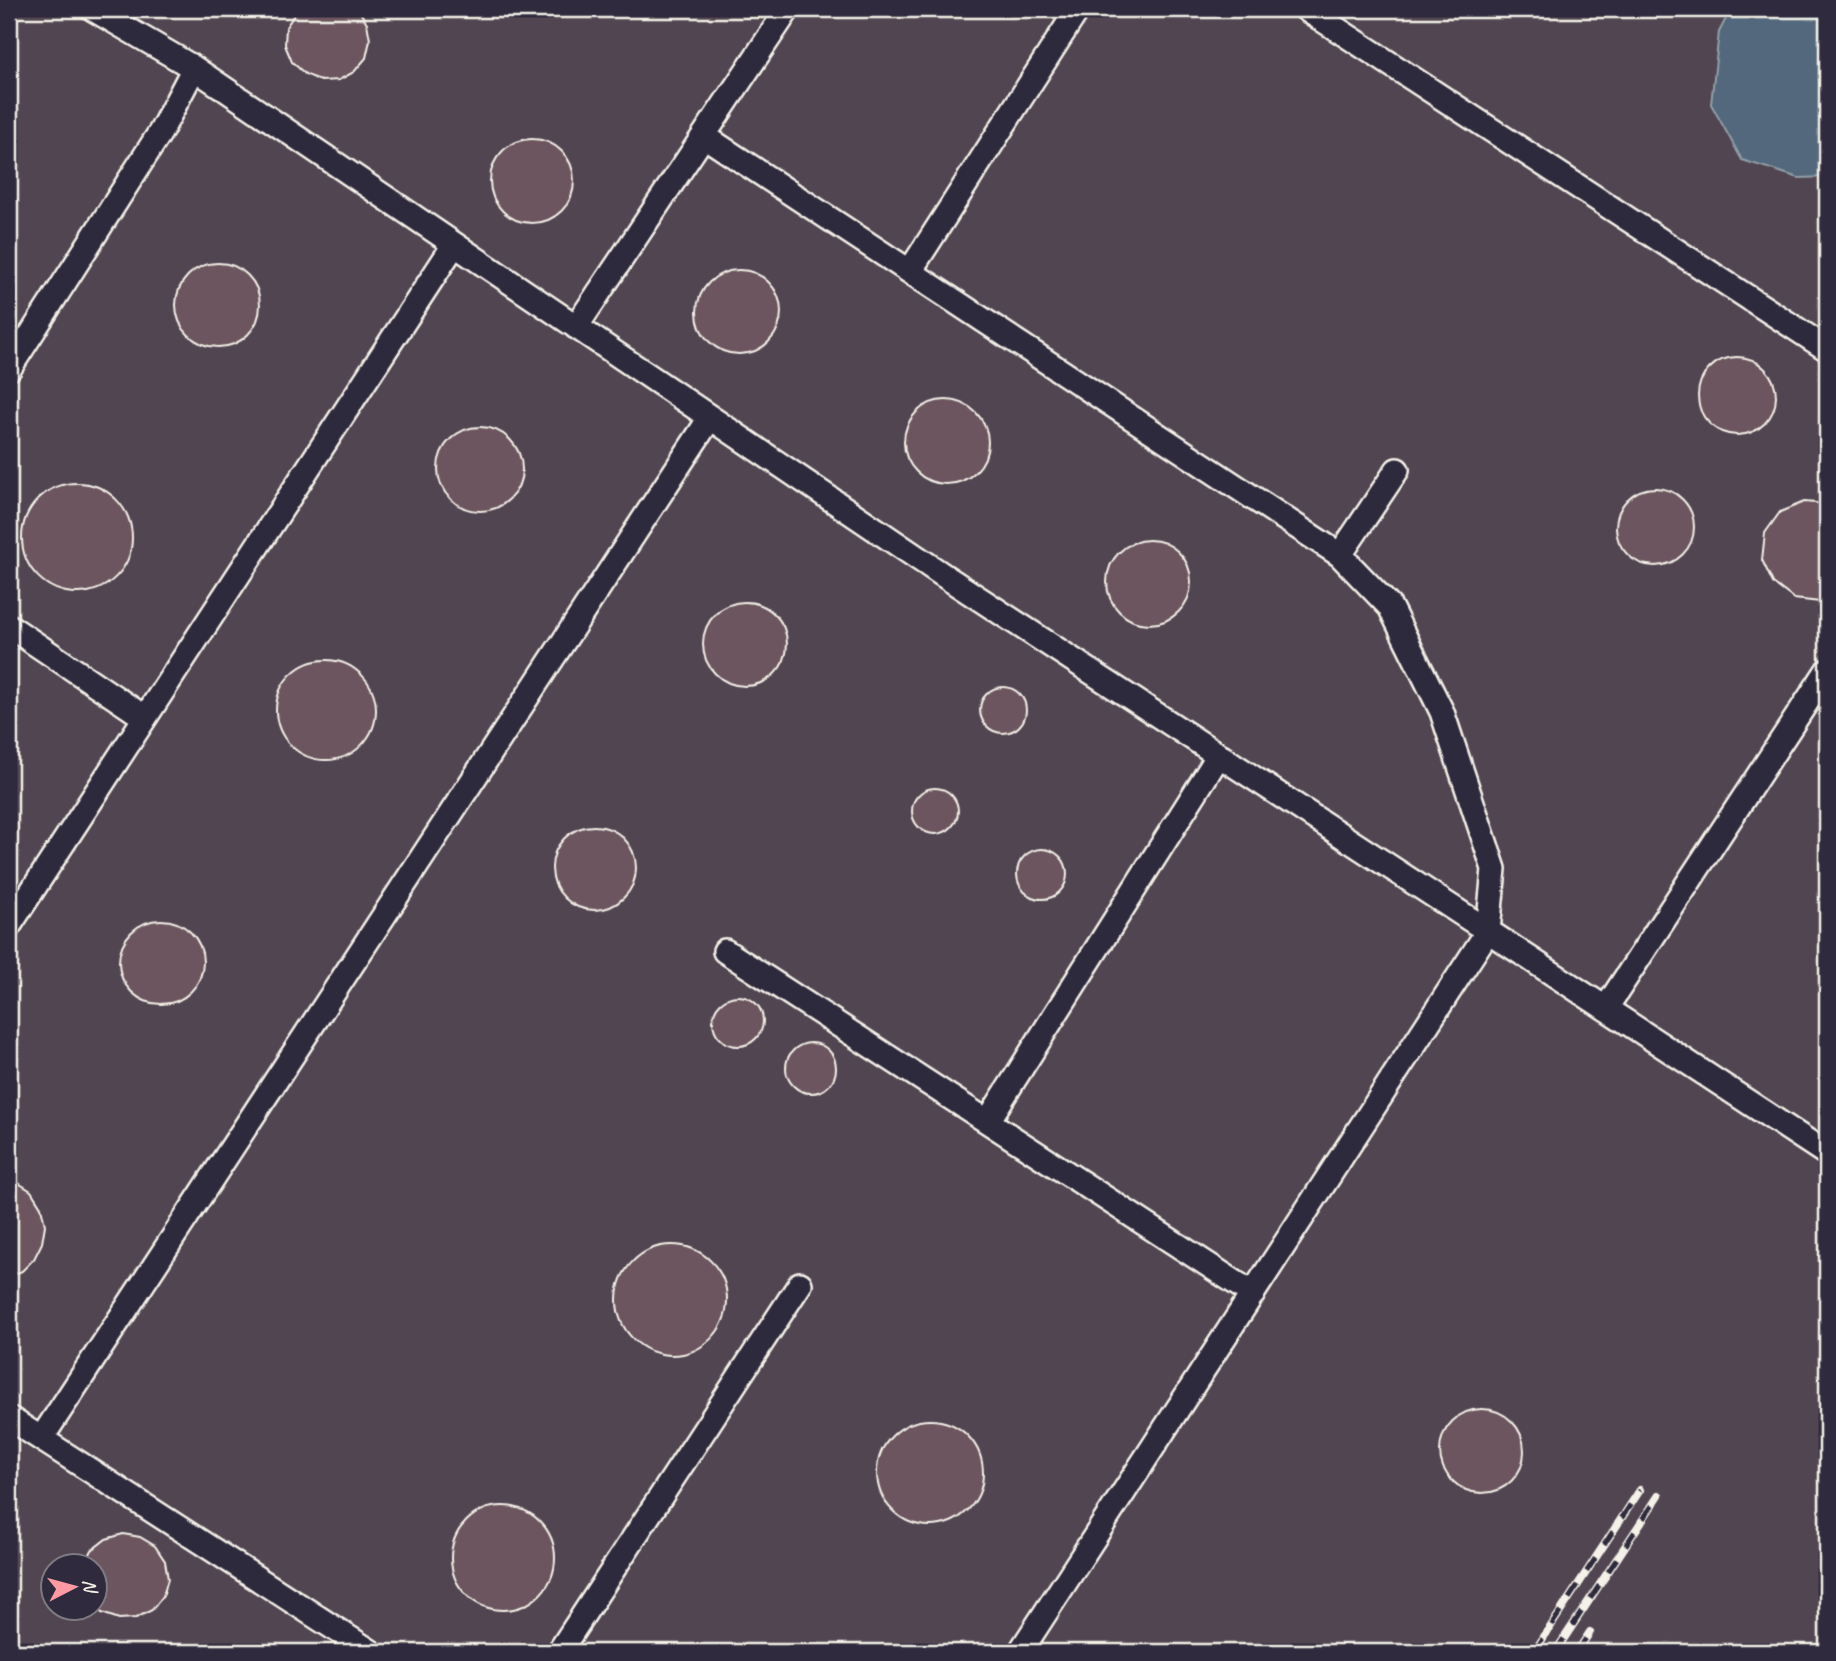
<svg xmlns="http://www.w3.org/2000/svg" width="1836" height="1661" font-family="Caveat,sans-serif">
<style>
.built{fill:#514451;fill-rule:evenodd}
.water{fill:#52687d;stroke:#939fa8;stroke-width:2}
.building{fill:#6c555f;stroke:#f4f1e8;stroke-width:2}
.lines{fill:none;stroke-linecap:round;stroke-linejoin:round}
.minor-casing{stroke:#f4f1e8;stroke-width:28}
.minor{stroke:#2f2a3d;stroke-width:23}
.rail-casing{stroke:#f4f1e8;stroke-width:8}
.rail{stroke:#2f2a3d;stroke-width:5;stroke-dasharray:16;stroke-linecap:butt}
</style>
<rect width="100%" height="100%" fill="#413747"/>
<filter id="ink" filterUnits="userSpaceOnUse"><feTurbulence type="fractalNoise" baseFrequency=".0143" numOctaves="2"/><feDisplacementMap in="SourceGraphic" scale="14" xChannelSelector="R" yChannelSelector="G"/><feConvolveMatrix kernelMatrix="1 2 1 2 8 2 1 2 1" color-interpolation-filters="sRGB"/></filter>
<g filter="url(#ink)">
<!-- built -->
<path class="built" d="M9 9H1827V1652H9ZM52 1566H94V1608H52Z"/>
<!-- water -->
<path class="water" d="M1731 9H1827V177L1799 178 1742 160 1711 104 1719 32Z"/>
<!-- building -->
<path class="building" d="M298 9H358L367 23 370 40 366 58 354 72 339 80 321 81 305 74 292 62 285 45 286 27Z
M490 181a42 42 0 1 1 84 0a42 42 0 1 1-84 0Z
M176 305a42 42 0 1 1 84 0a42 42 0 1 1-84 0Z
M697 312a42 42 0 1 1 84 0a42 42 0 1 1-84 0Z
M1698 396a39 39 0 1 1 78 0a39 39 0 1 1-78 0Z
M904 442a42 42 0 1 1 84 0a42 42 0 1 1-84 0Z
M438 469a42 42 0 1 1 84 0a42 42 0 1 1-84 0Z
M22 538a55 55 0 1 1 110 0a55 55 0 1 1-110 0Z
M1616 527a39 39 0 1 1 78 0a39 39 0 1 1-78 0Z
M1804 502 1827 504V599L1820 602 1794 599 1773 583 1762 560 1765 533 1780 512Z
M1107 582a42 42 0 1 1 84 0a42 42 0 1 1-84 0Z
M703 644a42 42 0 1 1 84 0a42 42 0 1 1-84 0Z
M276 710a50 50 0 1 1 100 0a50 50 0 1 1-100 0Z
M980 710a23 23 0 1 1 46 0a23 23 0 1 1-46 0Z
M912 811a23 23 0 1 1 46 0a23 23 0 1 1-46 0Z
M552 868a42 42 0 1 1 84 0a42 42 0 1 1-84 0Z
M1017 874a25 25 0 1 1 50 0a25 25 0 1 1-50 0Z
M119 962a42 42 0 1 1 84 0a42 42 0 1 1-84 0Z
M713 1021a25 25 0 1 1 50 0a25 25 0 1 1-50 0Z
M786 1068a25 25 0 1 1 50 0a25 25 0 1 1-50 0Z
M9 1177 31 1191 41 1207 45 1225 42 1243 34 1259 22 1271 9 1277Z
M617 1300a55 55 0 1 1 110 0a55 55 0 1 1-110 0Z
M1440 1451a42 42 0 1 1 84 0a42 42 0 1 1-84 0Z
M877 1473a53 53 0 1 1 106 0a53 53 0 1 1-106 0Z
M451 1558a52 52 0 1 1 104 0a52 52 0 1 1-104 0Z
M123 1534 140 1537 155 1546 165 1561 168 1579 163 1596 152 1610 136 1618 119 1619 102 1613 94 1606V1566H84L92 1550 106 1539Z"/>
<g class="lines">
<!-- minor casing -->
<g class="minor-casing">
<path id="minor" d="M93 9 194 68 943 575 1488 931 1020 1652
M1306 9 1827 349
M704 136 1340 555 1390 607 1442 712 1494 869 1488 931 1827 1154
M910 271 1078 9
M576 327 788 9
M9 369 161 131 194 68
M1340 555 1397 470
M9 626 144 717
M9 926 454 245
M725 951 1253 1294
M1606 1008 1827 671
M988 1121 1219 755
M9 1418 371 1652
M41 1439 710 418
M559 1652 800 1284"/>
</g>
<!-- minor -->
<use href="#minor" class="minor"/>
<!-- rail casing -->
<g class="rail-casing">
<path id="rail" d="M1534 1652 1640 1490
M1555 1652 1659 1495
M1577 1652 1590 1632"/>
</g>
<!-- rail -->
<use href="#rail" class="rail"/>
</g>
</g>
<!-- margin -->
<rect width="1836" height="1661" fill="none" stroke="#2f2a3d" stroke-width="35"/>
<rect x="18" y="18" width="1801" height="1626" fill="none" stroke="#f4f1e8" stroke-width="2.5" filter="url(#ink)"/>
<!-- north arrow -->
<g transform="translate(74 1587) rotate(84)"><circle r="33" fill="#2f2a3d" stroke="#7e7a81" stroke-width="2"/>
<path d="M0-5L12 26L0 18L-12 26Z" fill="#ff9aa2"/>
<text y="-10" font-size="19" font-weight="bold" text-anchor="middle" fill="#f4f1e8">N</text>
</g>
</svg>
